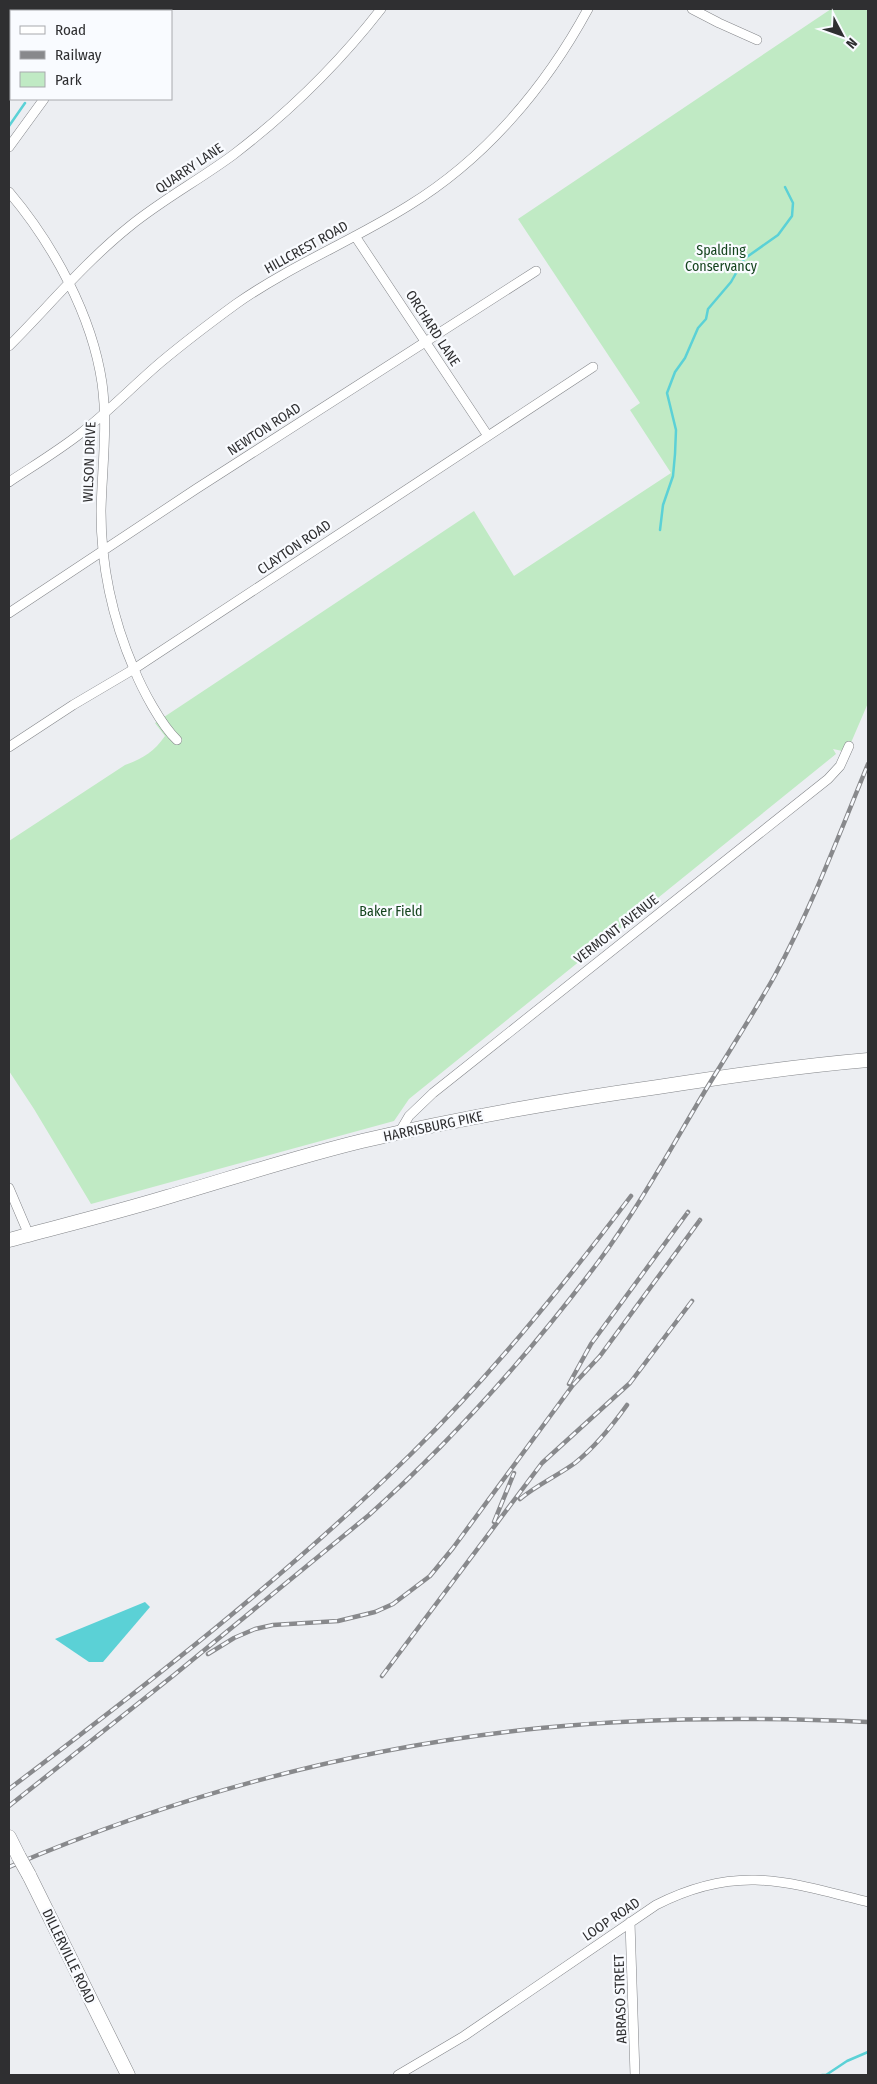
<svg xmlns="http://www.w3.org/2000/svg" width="877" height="2084" font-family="'Fira Sans Condensed',sans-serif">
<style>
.green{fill:#c0eac4}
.water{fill:#5bd1d6}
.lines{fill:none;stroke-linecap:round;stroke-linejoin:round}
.stream{stroke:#5bd1d6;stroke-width:2.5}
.minor-casing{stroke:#838589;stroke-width:10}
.primary-casing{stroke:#838589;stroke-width:15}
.minor{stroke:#fff;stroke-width:9}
.primary{stroke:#fff;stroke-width:14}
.rail-casing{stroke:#88898c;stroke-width:4.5}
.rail{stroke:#f9fbff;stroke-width:2.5;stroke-dasharray:8;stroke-linecap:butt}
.primary-bridge-casing{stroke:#838589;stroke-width:15;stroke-linecap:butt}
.primary-bridge{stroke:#fff;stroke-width:14}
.labels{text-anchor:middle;stroke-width:4.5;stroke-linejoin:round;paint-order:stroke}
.street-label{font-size:14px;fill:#2f2f31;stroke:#f9fbff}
.park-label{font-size:14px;fill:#15441e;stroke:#f9fbff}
</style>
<rect width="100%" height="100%" fill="#eceef2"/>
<!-- green -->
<path class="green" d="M831 9H868V703L847 752 833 749 836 754 409 1099 394 1121 91 1204 34 1109 9 1071V841L125 765C142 759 154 752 165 736L155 723 474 511 514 576 671 473 630 410 640 403 518 219Z"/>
<!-- water -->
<path class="water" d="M145 1602 150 1607 103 1662H89L55 1639Z"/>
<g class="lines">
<!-- stream -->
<path class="stream" d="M100 11 103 9
M9 126 25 103
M660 530 663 505 673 476 675 454 676 430 667 393 675 372 685 358 698 328 706 319 708 309 731 282 744 259 778 235 792 216 793 203 785 187
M822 2075H826L847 2061 868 2052"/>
<!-- minor casing -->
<g class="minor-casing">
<path id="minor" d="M692 9 719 23 757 40
M127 11 130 9
M9 147 44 99
M9 192C53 244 92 315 102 383 108 427 102 468 101 511 101 567 112 618 134 669 142 689 161 725 177 740
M355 236 488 436
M9 346C49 306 85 262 130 226 162 200 199 180 233 155 288 113 339 63 381 9
M9 482C33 466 58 451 81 433 109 411 134 385 161 362 185 342 210 323 236 304 290 266 352 241 408 206 485 159 545 88 588 9
M9 613 196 489 536 271
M9 747 73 705 134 669 593 367
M399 1133 409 1116 433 1093 828 779 840 766 849 746
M9 1188 29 1235
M630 1922 635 2075
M398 2075 464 2036 656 1905C736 1864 786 1881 868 1902"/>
</g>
<!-- primary casing -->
<g class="primary-casing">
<path id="primary" d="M9 1240C61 1226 114 1213 167 1197 232 1178 296 1157 362 1141 460 1118 558 1101 658 1087 728 1076 798 1066 868 1060
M9 1837 19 1857
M29 1875 128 2075"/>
</g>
<!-- minor -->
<use href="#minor" class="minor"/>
<!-- primary -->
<use href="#primary" class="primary"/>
<!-- rail casing -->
<g class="rail-casing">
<path id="rail" d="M569 1384 591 1344 688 1212
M520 1499C537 1485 557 1476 575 1463 595 1447 612 1426 627 1405
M494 1522 514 1473
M208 1654 234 1638 255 1629 273 1625 338 1621 375 1612 393 1604 430 1576 453 1548 573 1385 600 1356 700 1220
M382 1676 542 1463 630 1383 692 1301
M9 1789C148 1684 287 1576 412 1453 492 1374 563 1286 631 1196
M9 1806 174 1675 369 1515C454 1439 531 1352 599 1261 639 1207 671 1148 705 1091 728 1053 752 1016 774 977 811 909 839 835 868 764
M9 1867C180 1794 356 1747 541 1728 650 1717 759 1717 868 1722"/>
</g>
<!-- rail -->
<use href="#rail" class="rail"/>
<!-- primary-bridge casing -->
<g class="primary-bridge-casing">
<path id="primary-bridge" d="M19 1857 29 1875"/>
</g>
<!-- primary-bridge -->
<use href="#primary-bridge" class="primary-bridge"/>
</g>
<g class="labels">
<!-- street labels -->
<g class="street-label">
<text transform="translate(189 168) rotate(-34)" y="5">QUARRY LANE</text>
<text transform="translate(306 247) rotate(-29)" y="5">HILLCREST ROAD</text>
<text transform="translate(433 328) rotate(57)" y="5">ORCHARD LANE</text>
<text transform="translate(264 429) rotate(-33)" y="5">NEWTON ROAD</text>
<text transform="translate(89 462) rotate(-88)" y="5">WILSON DRIVE</text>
<text transform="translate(294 547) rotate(-34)" y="5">CLAYTON ROAD</text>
<text transform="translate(616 929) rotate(-38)" y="5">VERMONT AVENUE</text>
<text transform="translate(433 1126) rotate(-12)" y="5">HARRISBURG PIKE</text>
<text transform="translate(611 1919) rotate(-34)" y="5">LOOP ROAD</text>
<text transform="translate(69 1956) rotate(64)" y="5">DILLERVILLE ROAD</text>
<text transform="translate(620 1999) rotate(-92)" y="5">ABRASO STREET</text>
</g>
<!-- park labels -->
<g class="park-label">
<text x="721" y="255">Spalding<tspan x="721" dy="16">Conservancy</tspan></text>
<text x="391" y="916">Baker Field</text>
</g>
</g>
<!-- border -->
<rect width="877" height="2084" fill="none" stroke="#2f2f31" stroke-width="20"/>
<!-- legend -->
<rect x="10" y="10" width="162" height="90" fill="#f9fbff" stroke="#a8a9ad"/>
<rect x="20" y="26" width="25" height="8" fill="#ffffff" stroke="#a8a9ad"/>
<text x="55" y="35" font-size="15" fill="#2f2f31">Road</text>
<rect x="20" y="51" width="25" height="8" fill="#88898c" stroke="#a8a9ad"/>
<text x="55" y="60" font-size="15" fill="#2f2f31">Railway</text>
<rect x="20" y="72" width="25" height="15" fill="#c0eac4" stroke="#a8a9ad"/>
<text x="55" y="85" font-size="15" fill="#2f2f31">Park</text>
<!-- north arrow -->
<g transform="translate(842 35) rotate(131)" stroke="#f9fbff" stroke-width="4" paint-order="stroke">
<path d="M0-4L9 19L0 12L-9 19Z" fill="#2f2f31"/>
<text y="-8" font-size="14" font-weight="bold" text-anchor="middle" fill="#2f2f31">N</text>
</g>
</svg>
